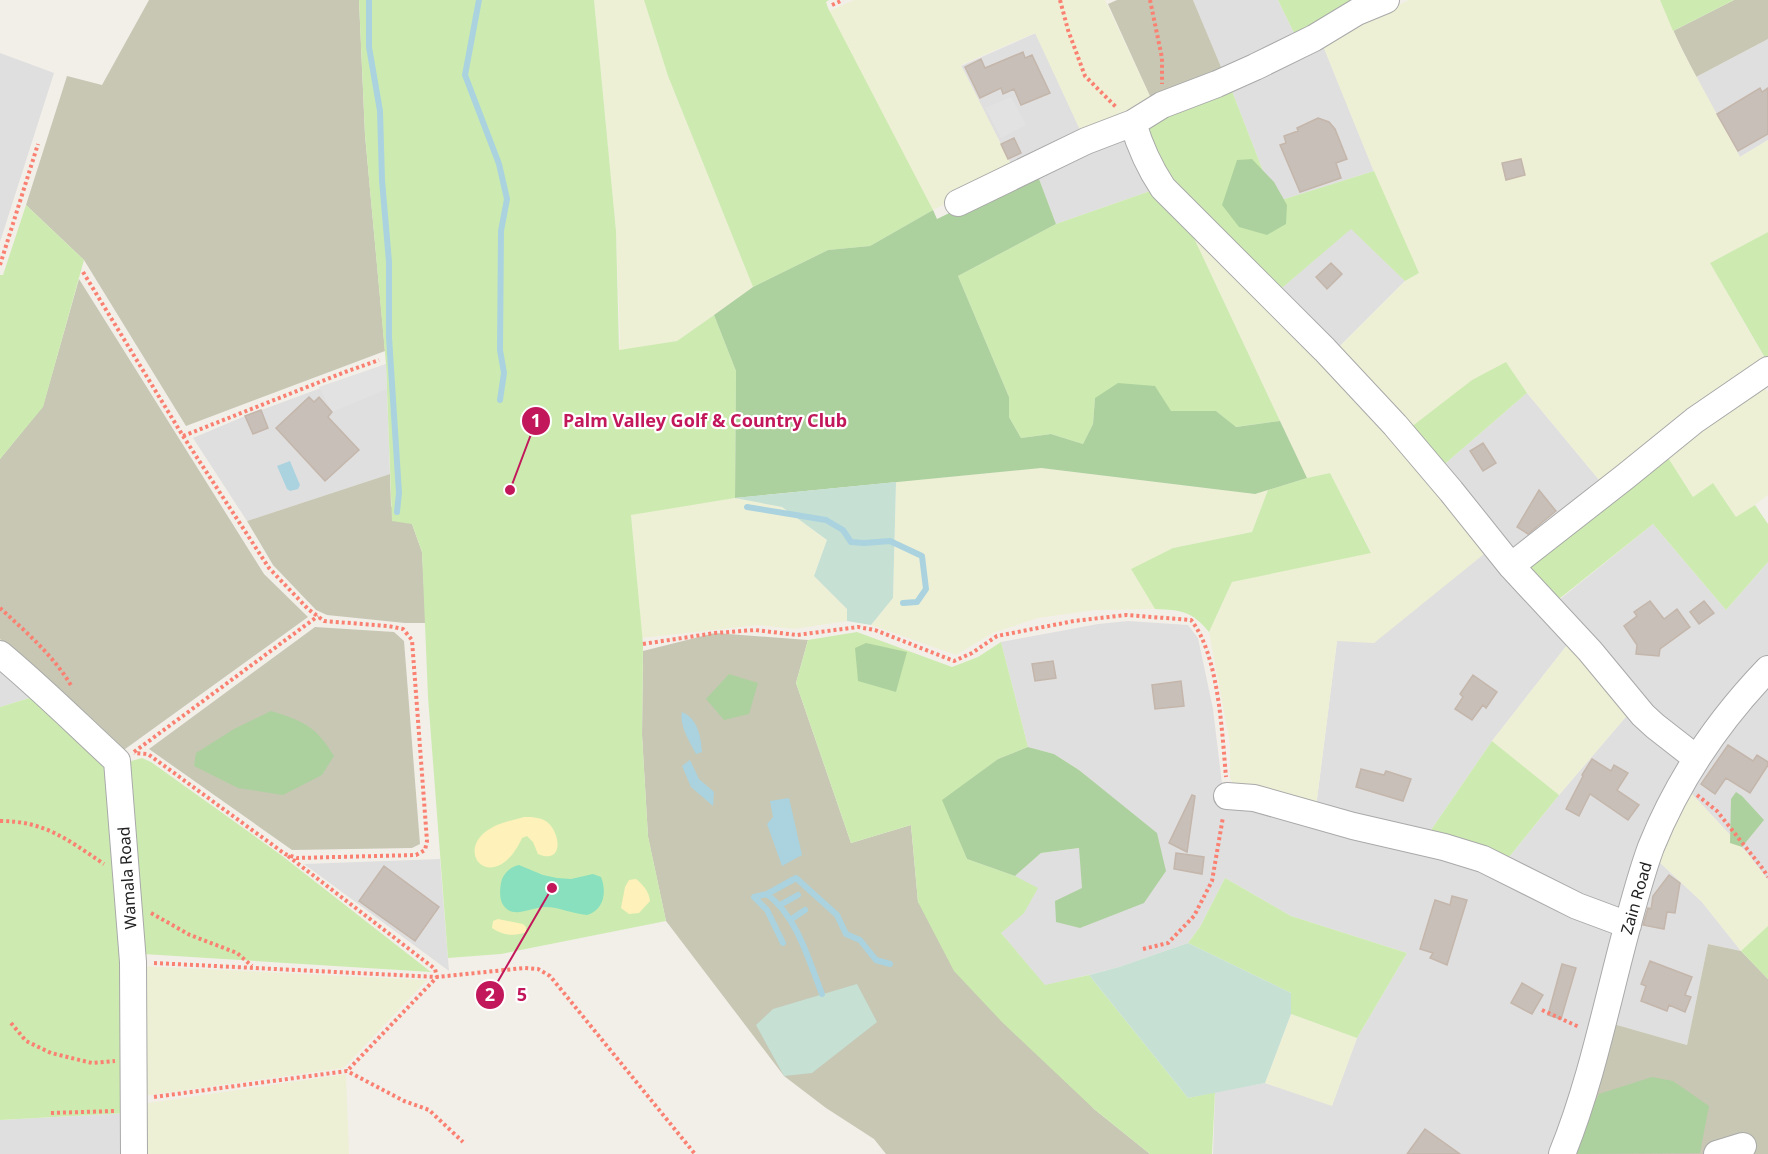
<svg xmlns="http://www.w3.org/2000/svg" width="1768" height="1154" font-family="'Noto Sans',sans-serif">
<style>
.residential{fill:#e0dfdf}
.construction{fill:#c7c7b4}
.farmland{fill:#eef0d5}
.grass{fill:#cdebb0}
.forest{fill:#add19e}
.wetland{fill:#c6e0d4}
.sand{fill:#fff1ba}
.pitch{fill:#88e0be}
.parking{fill:#e2e2e2}
.water{fill:#aad3df}
.lines{fill:none;stroke-linecap:round;stroke-linejoin:round}
.stream{stroke:#aad3df;stroke-width:6}
.building{fill:#c7bfb8;stroke:#c4b6ab;stroke-width:1.5}
.minor-casing{stroke:#a9a9a9;stroke-width:28}
.path{stroke:#fa8072;stroke-width:4;stroke-dasharray:3 3;stroke-linecap:butt}
.minor{stroke:#fff;stroke-width:26}
.labels{text-anchor:middle;stroke-width:4.5;stroke-linejoin:round;paint-order:stroke}
.street-label{font-size:16px;fill:#222;stroke:#fff}
.leader{fill:none;stroke:#c2185b;stroke-width:2}
.callout-dot{fill:#c2185b;stroke:#fff;stroke-width:2}
.mark-label{font-size:18px;text-anchor:middle;font-weight:bold;fill:#fff}
.callout-label{font-size:18px;text-anchor:middle;font-weight:bold;fill:#c2185b;stroke:#fff;stroke-width:4.5;stroke-linejoin:round;paint-order:stroke}
</style>
<rect width="100%" height="100%" fill="#f2efe9"/>
<!-- residential -->
<path class="residential" d="M1193 0H1278L1297 39 1224 74Z
M1036 33 1082 134 1014 170 961 66Z
M1768 39V140L1740 157 1696 77Z
M1321 40 1374 171 1275 202 1230 86Z
M0 53 54 73 0 242Z
M1131 132 1156 189 1056 224 1036 171Z
M1351 228 1405 281 1332 354 1276 293Z
M386 364 390 474 247 521 193 438 245 416Z
M1527 393 1605 487 1516 556 1439 469Z
M1653 524 1726 610 1768 562V655L1703 736 1687 741 1671 736 1554 604Z
M1489 550 1571 640 1492 741 1429 833 1316 807 1337 641Z
M1128 621 1188 625 1198 638 1213 709 1222 784 1446 851 1616 934 1554 1154H1213L1215 1092 1265 1083 1332 1105 1357 1038 1407 953 1291 916 1225 878 1200 927 1188 943 1119 967 1045 986 1001 933 1015 876 1041 853 1080 848 1109 795 1079 770 1054 754 1028 747 1001 642 1098 624Z
M0 664 39 695 0 707Z
M1768 683V880L1747 853 1689 791 1705 761Z
M1630 712 1681 754V763L1639 849 1618 907 1605 909 1505 862 1559 795Z
M1655 858 1702 902 1741 951 1708 944 1687 1045 1610 1023Z
M440 859 449 971 304 864Z
M128 1113 130 1154H0V1120Z"/>
<!-- construction -->
<path class="construction" d="M149 0H359L365 135 385 351 186 426 84 260 26 205 67 76 102 85Z
M1117 0H1193L1224 74 1154 105 1108 4Z
M1734 0H1768V39L1696 77 1673 31Z
M79 279 264 574 308 617 121 752 0 639V459L43 406Z
M390 474 391 506 412 524 422 552 426 623H405L327 615 316 610 273 565 247 521Z
M315 627 394 632 404 641 420 844 412 848 292 850 149 749Z
M715 633 808 640 796 683 851 843 911 825 918 902 1094 1109 1150 1154H886L874 1139 826 1108 784 1076 666 921 648 837 642 735 643 651Z
M1708 944 1741 951 1768 979V1154H1570L1610 1023 1687 1045Z"/>
<!-- farmland -->
<path class="farmland" d="M594 0H644L668 76 753 287 677 341 619 351 620 337 616 231Z
M854 0H1105L1154 105 1082 134 1035 33 961 65 1014 170 933 210 829 11Z
M1409 0H1660L1682 50 1740 157 1768 140V232L1710 263 1768 364 1605 487 1527 393 1506 362 1472 381 1406 431 1332 354 1405 281 1419 273 1389 209 1321 41Z
M1186 221 1339 373 1489 550 1374 643 1337 641 1316 807 1236 789 1230 778V744L1209 632 1232 582 1371 552 1330 473 1307 478Z
M1762 383 1768 392V495L1737 518 1713 483 1693 497 1667 456Z
M1041 468 1255 494 1268 490 1252 532 1173 548 1131 569 1155 609 1095 610 1038 618 993 633 956 655 871 625 893 598 896 482Z
M735 498 782 507 827 540 814 576 847 609V621L794 629 758 625 642 638 631 514Z
M1571 640 1630 712 1559 795 1492 741Z
M1689 791 1747 853 1768 880V926L1741 951 1702 902 1655 858Z
M143 966 427 980 344 1068 143 1096Z
M1291 1014 1357 1038 1332 1106 1265 1083Z
M346 1074 349 1154H144L142 1104Z"/>
<!-- grass -->
<path class="grass" d="M359 0H594L616 231 619 350 677 341 714 315 736 371 735 498 631 515 643 644 642 735 648 836 666 921 501 954 448 958 428 697 422 552 412 524 392 521 386 364 365 135Z
M644 0H829L826 2 828 8 933 210 870 246 828 250 753 287 668 76Z
M1278 0H1368L1297 39Z
M1660 0H1734L1673 31Z
M1230 86 1275 202 1374 171 1419 273 1405 281 1351 229 1276 293 1148 158V124Z
M1156 189 1186 221 1280 421 1235 427 1216 411H1170L1095 398 1093 424 1083 444 1051 434 1021 438 1009 417V397L958 276 1056 224Z
M26 205 84 260 43 407 0 459V275H3Z
M1768 232V363L1710 263Z
M1506 362 1527 393 1439 469 1406 431 1472 380Z
M1667 456 1693 497 1713 483 1736 517 1755 505 1768 524V562L1726 610 1653 524 1554 603 1520 571Z
M1330 473 1371 553 1232 582 1209 632C1192 611 1181 610 1155 609L1131 569 1173 548 1252 532 1268 490 1307 478Z
M857 632 952 667 978 657 1001 642 1028 747 998 759 943 800 967 859 1015 876 1038 888 1024 913 1001 933 1045 985 1089 975 1188 1098 1215 1092 1212 1154H1150L1094 1109 1002 1022 954 971 918 902 911 825 851 843 796 683 808 640Z
M39 695 114 774 128 1113 0 1120V707Z
M1492 741 1559 795 1505 862 1429 833Z
M142 758 151 762 281 855 431 972 143 954 124 763Z
M1225 878 1291 916 1407 953 1357 1038 1291 1014V993L1188 943 1200 927Z
M1768 926V979L1741 951Z"/>
<!-- forest -->
<path class="forest" d="M1252 159 1274 182 1287 205 1286 224 1267 235 1239 227 1222 205 1237 160Z
M1036 171 1056 224 958 276 1009 397V417L1021 438 1051 434 1083 444 1093 424 1095 398 1118 383 1155 386 1171 411H1216L1236 427 1280 421 1307 478 1255 494 1041 468 735 498 736 371 714 315 753 287 828 250 870 246 933 210 937 219Z
M866 643 907 652 896 692 858 681 855 648Z
M729 674 758 683 749 714 724 720 706 699Z
M271 711C303 721 316 726 334 756L322 775 283 795 238 788 194 766 196 753 234 729Z
M1028 747 1054 754 1079 770 1157 833 1166 871 1144 903 1080 928 1056 922 1055 901 1082 888 1079 848 1041 853 1015 876 967 859 942 800 998 759Z
M1736 792 1742 796 1764 820 1742 847 1730 843 1731 799Z
M1652 1077 1673 1081 1709 1106 1700 1153 1570 1154 1599 1094Z"/>
<!-- wetland -->
<path class="wetland" d="M896 482 893 598 871 625 847 621V609L814 576 827 540 782 507 735 498Z
M1188 943 1291 993V1014L1265 1083 1188 1098 1089 975 1119 967Z
M857 984 877 1022 812 1073 784 1076 756 1025 773 1009Z"/>
<!-- sand -->
<path class="sand" d="M524 817C532 817 540 817 547 822 561 833 564 865 538 854L533 842 527 836 522 838C494 899 449 850 493 827 502 822 514 820 524 817Z
M636 879C643 885 649 891 650 901L639 913 629 914 621 908 625 887 629 880Z
M498 919 523 924 526 927V932C515 937 501 935 492 928L493 921Z"/>
<!-- pitch -->
<path class="pitch" d="M519 865 543 875 557 878 571 879 593 874 601 877C607 892 604 910 587 915 573 914 559 907 545 907 531 907 511 921 502 903 499 896 500 886 502 879 505 872 512 866 519 865Z"/>
<!-- parking -->
<path class="parking" d="M1011 97 1026 125 1001 138 985 108Z
M386 364 387 389 332 412 319 387Z"/>
<!-- water -->
<path class="water" d="M290 461 300 485 298 489 290 491 287 489 277 466Z
M682 712C698 719 701 737 702 752L696 754C690 742 679 726 682 712Z
M690 760 699 779 714 792 713 806 691 787 682 766Z
M789 798 802 855 782 866 767 824 773 817 770 801Z"/>
<g class="lines">
<!-- stream -->
<path class="stream" d="M369 0V47L380 111 382 180 389 262V337L399 493 397 512
M479 0 465 75 499 164 507 199 501 231 500 350 504 373 500 400
M747 507 826 520 843 530 851 542 864 543 890 541 922 556 926 589 917 602 903 603
M767 894 796 878 837 915 846 934 860 940 876 960 890 964
M780 905 798 895
M790 920 805 910
M783 943 767 910 754 897 767 894C798 918 808 959 822 994"/>
</g>
<!-- building -->
<path class="building" d="M1023 52 1025 58 1032 55 1050 93 1021 105 1014 89 1003 94 1001 88 980 98 965 67 981 59 985 68Z
M1760 88 1762 92 1768 88V134L1738 151 1717 114Z
M1318 118 1329 122 1335 129 1347 159 1336 163 1341 178 1300 192 1280 145 1286 143 1284 136 1298 131 1297 128Z
M1014 138 1021 153 1008 159 1001 144Z
M1521 159 1525 175 1506 180 1502 163Z
M1331 263 1342 274 1327 289 1316 277Z
M309 397 314 402 319 397 332 412 328 417 359 450 325 481 276 428Z
M261 410 268 428 253 434 245 416Z
M1483 443 1496 463 1483 471 1470 451Z
M1539 490 1556 511 1528 534 1517 527Z
M1650 601 1664 619 1677 609 1690 627 1660 649 1659 656 1636 654 1637 645 1624 626 1637 616 1634 612Z
M1704 601 1714 613 1699 624 1690 612Z
M1053 661 1056 678 1035 681 1032 664Z
M1473 675 1497 692 1486 708 1483 705 1472 720 1455 709 1463 697 1460 694Z
M1181 681 1184 706 1155 709 1152 685Z
M1728 745 1753 761 1757 755 1768 762V765L1750 793 1726 778 1715 794 1701 784Z
M1592 759 1611 771 1614 765 1628 773 1617 790 1639 805 1628 820 1590 794 1579 816 1566 809 1583 776 1582 775Z
M1361 769 1384 775 1386 771 1411 779 1403 801 1356 787Z
M1192 795 1195 796 1187 852 1169 843Z
M1176 853 1204 857 1202 874 1174 869Z
M384 866 439 907 415 941 359 901Z
M1669 875 1680 883 1675 913 1667 912 1664 929 1643 925 1648 908 1651 909 1653 896Z
M1452 896 1467 900 1447 965 1430 958 1433 953 1420 949 1435 900 1450 905Z
M1650 961 1692 977 1685 995 1691 997 1685 1012 1669 1005 1667 1011 1641 1001 1646 986 1641 984Z
M1562 964 1576 968 1561 1019 1548 1015Z
M1522 983 1543 995 1532 1014 1511 1003Z
M1425 1129 1460 1154H1407Z"/>
<g class="lines">
<!-- minor casing -->
<g class="minor-casing">
<path id="minor" d="M1133 123C1140 147 1149 167 1163 188L1325 350 1395 425 1451 491 1511 566 1590 651 1643 715 1655 726 1696 758
M958 203 1086 141 1133 123 1162 105 1217 84 1255 67 1314 38 1357 12 1386 0
M1511 566 1626 476 1695 420 1768 370
M0 654C41 688 78 725 117 761L133 962 134 1154
M1227 796 1254 798 1353 826 1444 847 1483 859 1577 906 1628 925
M1562 1154C1590 1085 1605 1011 1624 939 1632 908 1640 877 1651 847 1678 780 1718 721 1768 669
M1717 1154 1743 1146"/>
</g>
<!-- path -->
<path class="path" d="M1060 0 1068 30 1085 76 1117 108
M1150 0 1162 58V84
M832 5 843 0
M0 265 38 144
M83 272 183 436 269 568 308 609 324 621 388 626 403 629 412 640 427 841 425 850 416 855 297 858 285 854 148 754 134 753
M183 436 345 372 379 360
M0 608C26 632 54 656 72 687
M643 644 715 633 755 630 797 635 858 627 875 630 954 661 972 653 997 636 1074 621 1126 615 1191 620C1219 655 1222 733 1226 777
M134 752 318 616
M1697 795 1717 811 1763 869 1768 877
M0 821C45 821 68 840 104 864
M288 856 435 969 437 977 347 1071
M151 913 190 935 237 953 252 966
M1143 949 1168 943 1194 916 1212 881 1223 817
M154 963 437 977 524 968 538 969 550 976 695 1154
M1542 1010 1579 1027
M11 1023 26 1041 51 1053 92 1063 115 1061
M154 1097 347 1071 404 1101 429 1110 463 1142
M51 1113 114 1111"/>
<!-- minor -->
<use href="#minor" class="minor"/>
</g>
<g class="labels">
<!-- street labels -->
<g class="street-label">
<text transform="translate(127 878) rotate(-94)" y="6">Wamala Road</text>
<text transform="translate(1636 898) rotate(-74)" y="6">Zain Road</text>
</g>
</g>
<!-- callouts -->
<path class="leader" d="M510 490L536 421M552 888L490 995"/>
<g class="callout-dot">
<circle cx="510" cy="490" r="6"/>
<circle cx="552" cy="888" r="6"/>
<circle cx="536" cy="421" r="15"/>
<circle cx="490" cy="995" r="15"/>
</g>
<g class="mark-label">
<text x="536" y="427">1</text>
<text x="490" y="1001">2</text>
</g>
<g class="callout-label">
<text x="705" y="427">Palm Valley Golf &amp; Country Club</text>
<text x="522" y="1001">5</text>
</g>
</svg>
